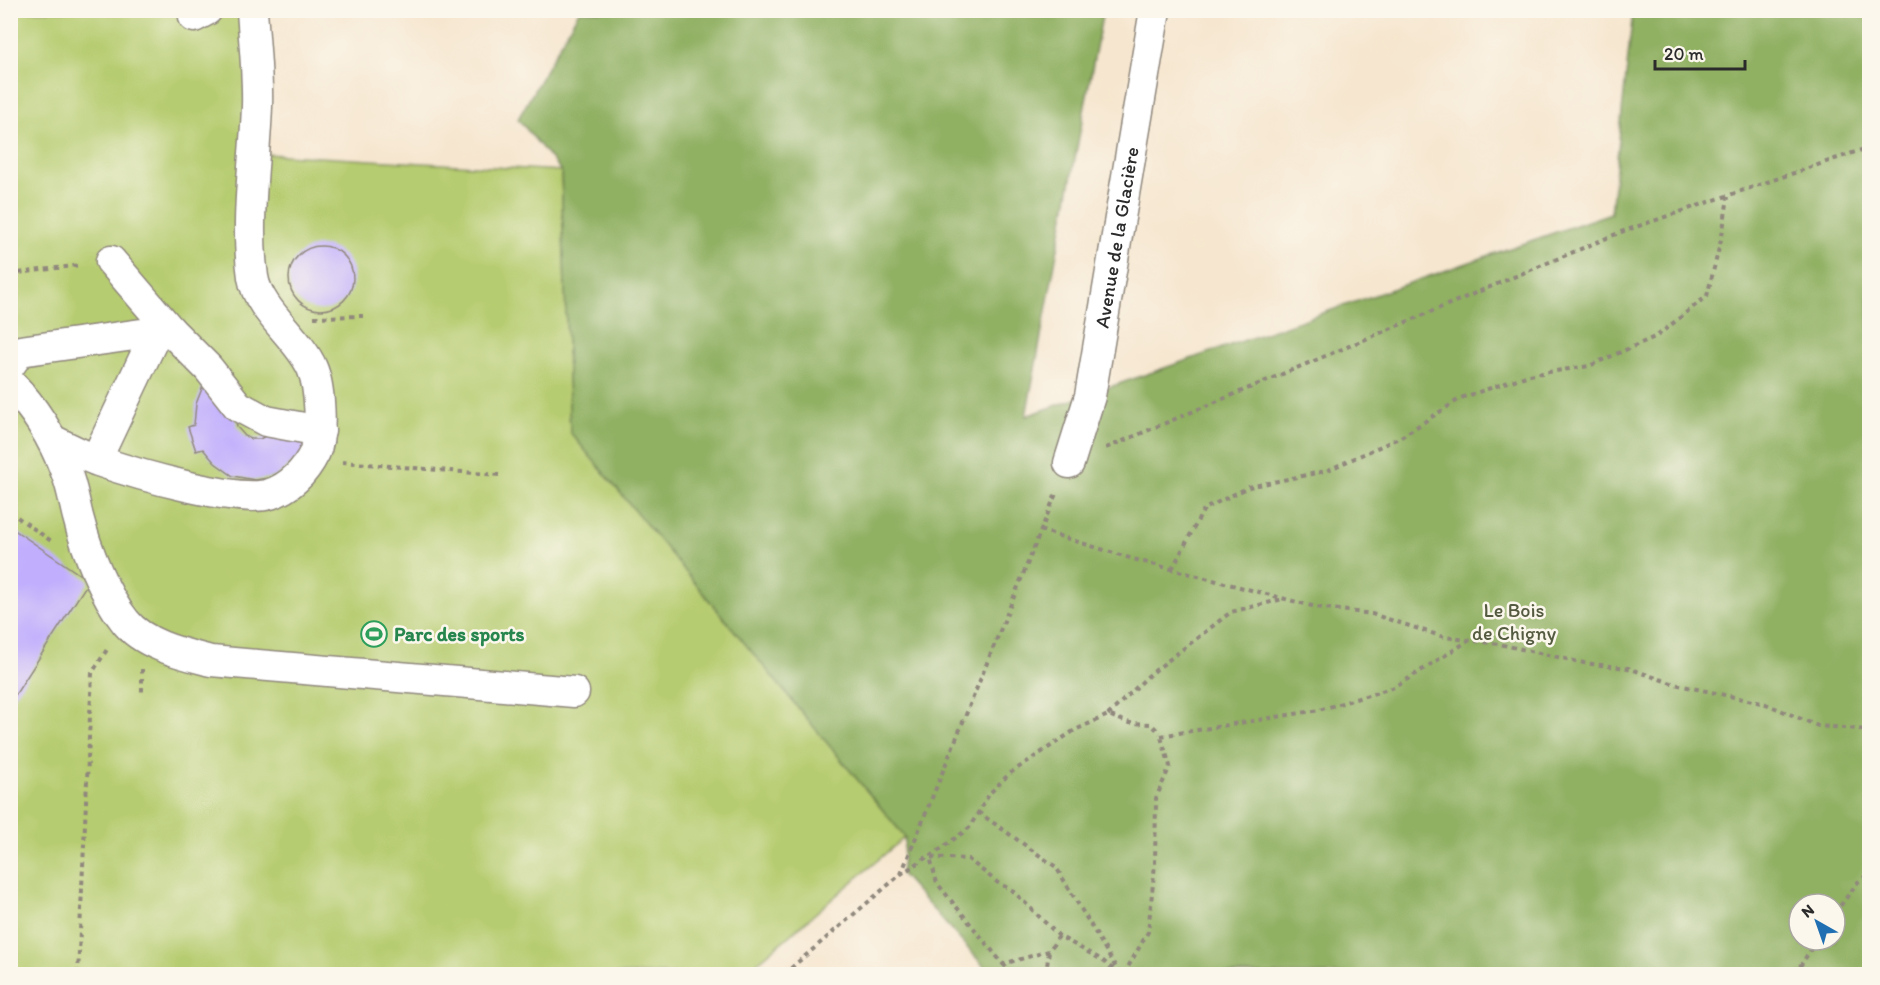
<svg xmlns="http://www.w3.org/2000/svg" width="1880" height="985" font-family="Itim,sans-serif">
<style>
.green{fill:#b6cc70;stroke:#707c4e;stroke-width:1.5}
.forest{fill:#90b062;stroke:#5e6e46;stroke-width:1.5;fill-rule:evenodd}
.building{fill:#c1affd}
.lines{fill:none;stroke-linecap:round;stroke-linejoin:round}
.minor-casing{stroke:#90887d;stroke-width:33}
.path{stroke:#90887d;stroke-width:4;stroke-dasharray:4.5 4.5;stroke-linecap:butt}
.minor{stroke:#fff;stroke-width:30}
.labels{text-anchor:middle;stroke-width:5;stroke-linejoin:round;paint-order:stroke}
.street-label{font-size:20px;fill:#2b2b2b;stroke:#fbf7ec}
.park-label{font-size:20px;fill:#555b40;stroke:#fbf7ec}
.leisure-label{font-size:20px;font-weight:bold;fill:#27864d;stroke:#fbf7ec;text-anchor:start}
</style>
<rect width="100%" height="100%" fill="#fbf7ec"/>
<filter id="ink" filterUnits="userSpaceOnUse"><feTurbulence type="fractalNoise" baseFrequency=".0167" numOctaves="2"/><feDisplacementMap in="SourceGraphic" scale="12" xChannelSelector="R" yChannelSelector="G"/><feConvolveMatrix kernelMatrix="1 2 1 2 8 2 1 2 1" color-interpolation-filters="sRGB"/></filter>
<filter id="wash" filterUnits="userSpaceOnUse"><feTurbulence type="fractalNoise" baseFrequency=".008" numOctaves="4" result="noise"/><feDisplacementMap in="SourceGraphic" scale="24" xChannelSelector="R" yChannelSelector="G"/><feGaussianBlur stdDeviation="1.35" result="paint"/><feColorMatrix in="noise" values="0 0 0 0 0 0 0 0 0 0 0 0 0 0 0 0 0 1.4 0 .05"/><feComposite in="paint" operator="in"/></filter>
<g filter="url(#wash)">
<rect width="100%" height="100%" fill="#f6e6cf"/>
<!-- green -->
<path class="green" d="M10 11H252L266 154 561 171 570 432 905 837 744 974H11Z"/>
<!-- forest -->
<path class="forest" d="M579 11H1103L1026 416 1611 213 1633 11H1869V974H991L901 874 905 837 570 432 561 171 518 119ZM1799 904H1835V940H1799Z"/>
<g id="blocks">
<!-- building -->
<path class="building" d="M289 278a32 32 0 1 1 64 0a32 32 0 1 1-64 0Z
M203 386 238 406 235 416 237 427 245 436 251 439H260L271 433 316 432 307 451 275 477 255 480 233 476 215 463 203 449 196 451 188 427 194 425 196 404Z
M10 527 89 581 10 703Z"/>
</g>
</g>
<g filter="url(#ink)">
<use href="#blocks" fill-opacity="0" stroke="#90887d" stroke-width="1.5"/>
<g class="lines">
<!-- minor casing -->
<g class="minor-casing">
<g id="minor">
<path d="M194 17 207 10"/>
<path d="M170 330 208 368 238 406 266 421 320 431"/>
<path d="M10 365 20 351 170 330 111 261"/>
<path d="M10 383C36 409 53 438 66 472 72 486 74 502 78 517 86 548 104 595 125 621 143 645 184 654 211 661L574 692"/>
<path d="M52 440C67 447 82 455 98 461 133 473 237 504 270 494 291 487 305 472 315 452 323 434 320 386 312 368 299 338 258 310 253 277 245 221 255 163 257 106 258 74 254 42 252 10"/>
<path d="M96 460 156 333"/>
<path id="s1" d="M1069 463 1090 396 1155 10"/>
</g>
</g>
<!-- path -->
<path class="path" d="M10 274 81 265
M314 317 363 316
M1106 448 1621 232 1870 147
M342 462 499 475
M10 512 54 543
M1040 530 1133 559 1316 607 1372 614 1444 637 1499 644 1584 663 1628 668 1674 684 1766 704 1818 726 1859 729 1870 732
M1172 569 1204 509 1249 487 1326 471 1401 437 1461 398 1529 375 1589 366 1657 336 1707 296 1722 236 1728 197
M142 669V692
M1108 715 1148 676 1231 612 1283 599
M1161 736 1319 710 1395 687 1468 641
M978 812 1056 867 1120 974
M901 874 1057 491
M1835 913 1858 882 1870 873
M1059 936 1049 951 1003 964 937 883 930 857 969 828 990 793 1009 774 1075 730 1108 715 1130 723 1151 724 1160 733
M1003 964 1013 974
M78 974 92 673 108 648
M784 974 901 874 927 857 968 859 998 883 1012 890 1059 936 1102 960 1119 974
M1046 974 1049 951
M1124 974 1148 932 1155 864 1156 798 1170 766 1160 734
M1795 974 1817 940"/>
<!-- minor -->
<use href="#minor" class="minor"/>
</g>
</g>
<!-- icons -->
<defs>
<g id="stadium-ring" transform="scale(1.35)"><circle r="9.5" fill="#fbf7ec" stroke="#2e9e5b" stroke-width="1.5"/><path d="M0-5a6.5 5 0 1 0 0 10a6.5 5 0 1 0 0-10ZM-3.5-1.8h7v3.6h-7Z" fill="#2e9e5b"/></g>
</defs>
<g fill-rule="evenodd">
<use href="#stadium-ring" x="374" y="634"/>
</g>
<g class="labels">
<!-- street labels -->
<g class="street-label">
<text dy="7" stroke="none"><textPath href="#s1" startOffset="231">Avenue de la Glacière</textPath></text>
</g>
<!-- park labels -->
<g class="park-label">
<text x="1514" y="617">Le Bois<tspan x="1514" dy="23">de Chigny</tspan></text>
</g>
<!-- leisure labels -->
<g class="leisure-label">
<text x="394" y="641">Parc des sports</text>
</g>
</g>
<!-- margin -->
<rect width="1880" height="985" fill="none" stroke="#fbf7ec" stroke-width="36"/>
<!-- north arrow -->
<g transform="translate(1817 922) rotate(320)"><circle r="28" fill="#fbf7ec" stroke="#a8a59f" stroke-width="1.5"/>
<path d="M0-4.5L10 22L0 15L-10 22Z" fill="#1f6fb2"/>
<text y="-9" font-size="16" font-weight="bold" text-anchor="middle" fill="#2b2b2b">N</text>
</g>
<!-- scale -->
<path d="M1655 60v9h90v-9" fill="none" stroke="#2b2b2b" stroke-width="3"/>
<text x="1664" y="60" font-size="18" fill="#2b2b2b" stroke="#fbf7ec" stroke-width="4.5" paint-order="stroke">20 m</text>
</svg>
